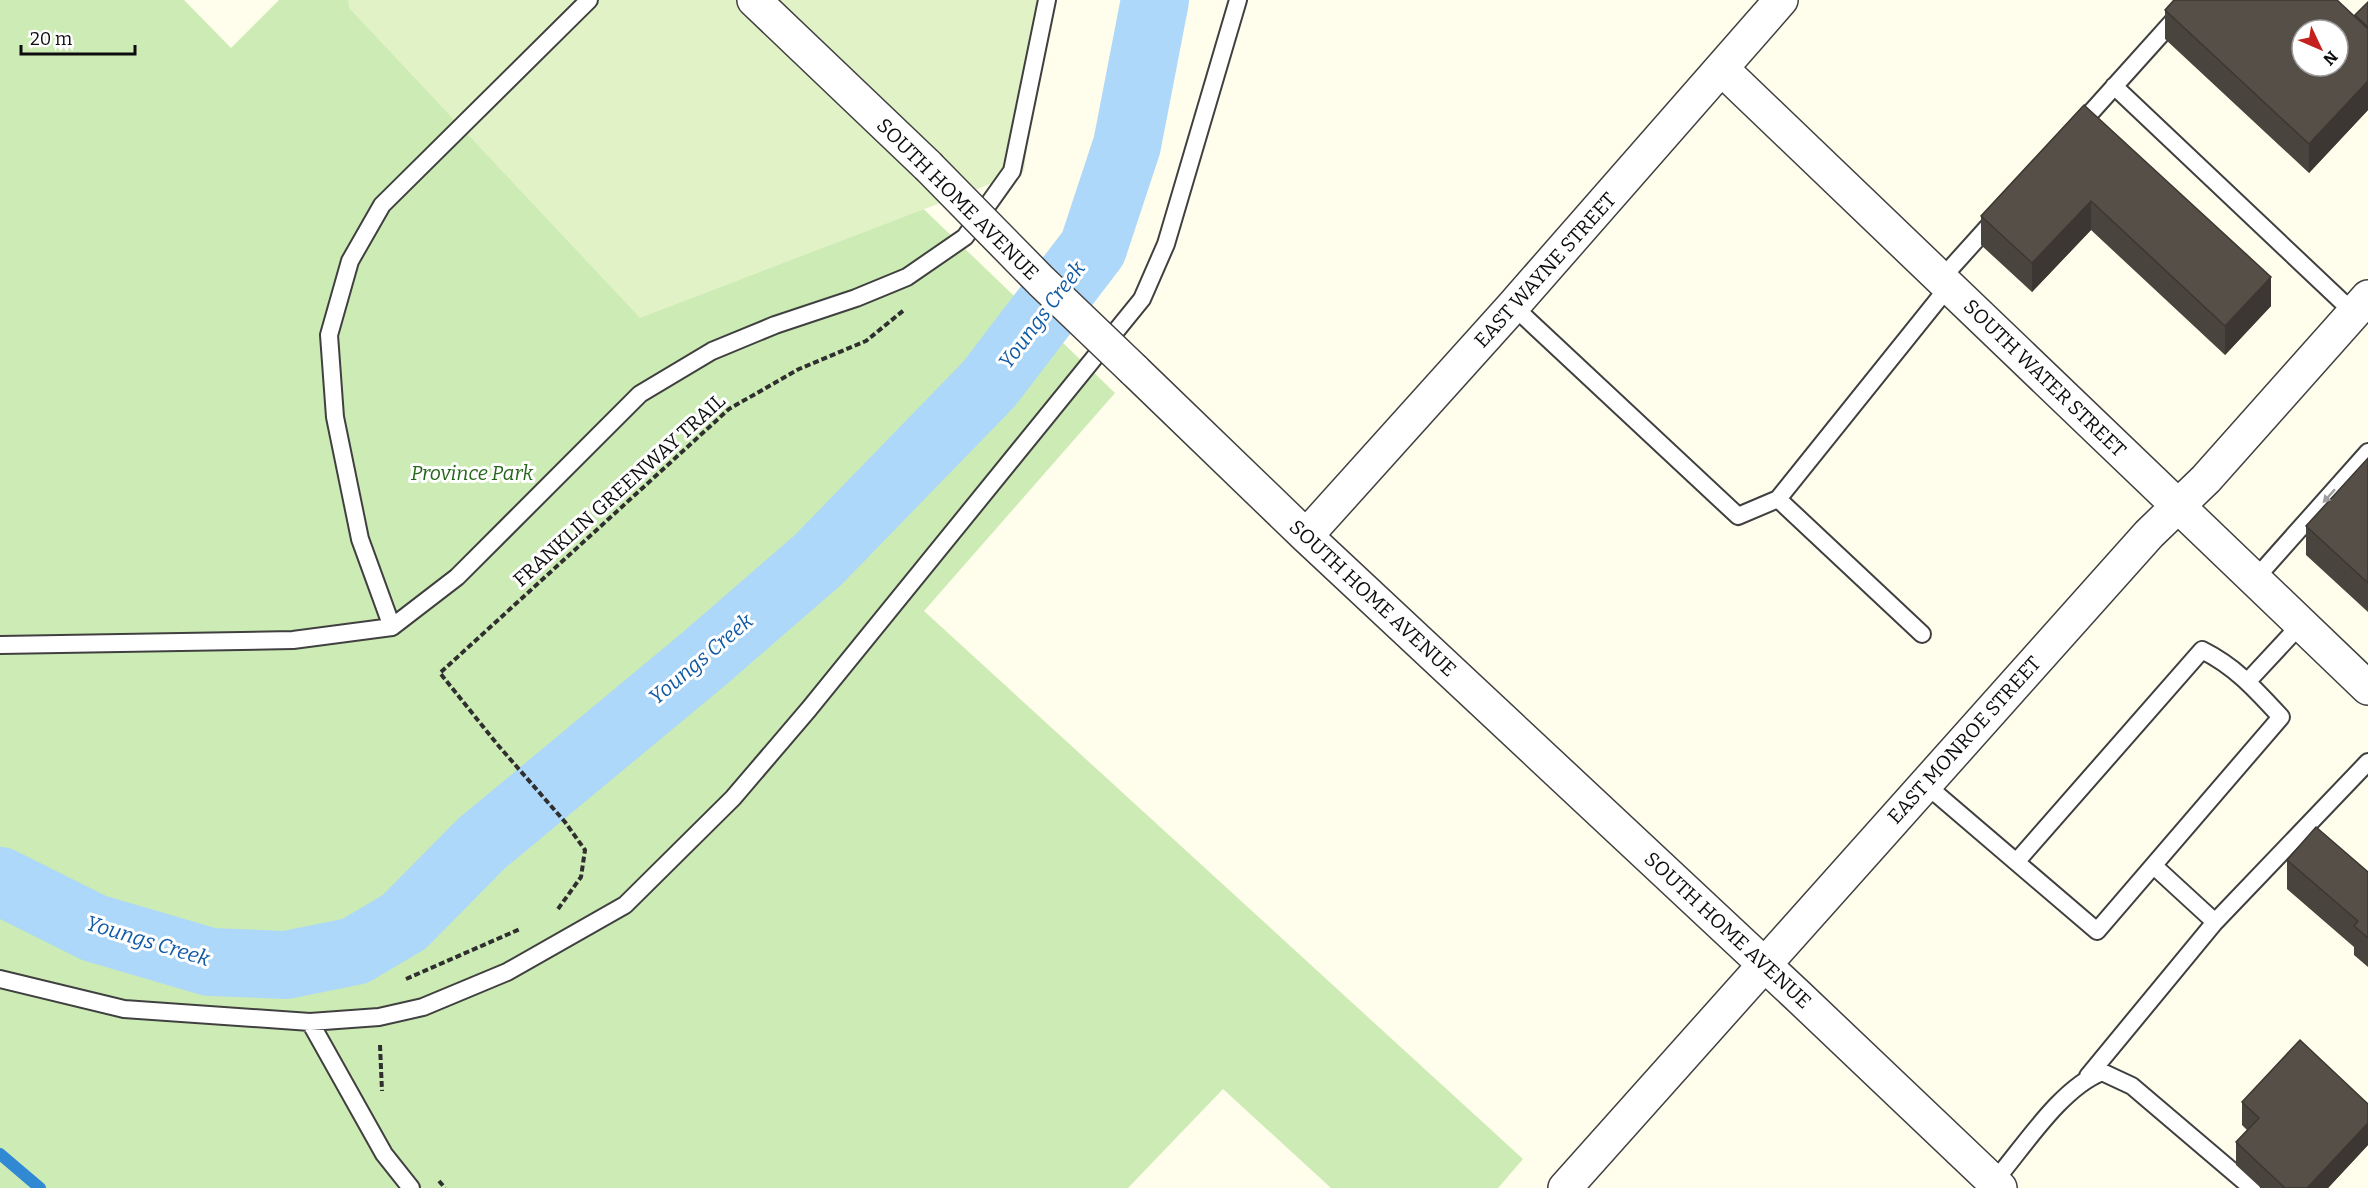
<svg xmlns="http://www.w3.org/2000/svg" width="2368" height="1188" font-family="Bitter,serif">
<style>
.green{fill:#cdebb4}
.pitch{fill:#e0f2c6}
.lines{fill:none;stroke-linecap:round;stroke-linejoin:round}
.stream{stroke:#3189d4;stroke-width:12}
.river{stroke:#aed8f9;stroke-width:68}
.service-casing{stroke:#404040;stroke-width:20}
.minor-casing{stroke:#404040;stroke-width:36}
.path{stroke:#2f2f2f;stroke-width:4;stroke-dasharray:6 3;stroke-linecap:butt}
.service{stroke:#fff;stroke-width:16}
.minor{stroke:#fff;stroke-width:33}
.minor-bridge-casing{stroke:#404040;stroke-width:36;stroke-linecap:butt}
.minor-bridge{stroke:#fff;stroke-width:33}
.wall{fill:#4a443e}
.shaded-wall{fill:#3c3732}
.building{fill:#564f48;stroke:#3c3732;stroke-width:1.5;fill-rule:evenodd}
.oneway{fill:#9e9e9e}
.labels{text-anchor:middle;stroke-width:6;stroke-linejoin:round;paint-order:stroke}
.street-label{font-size:20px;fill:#0d0d0d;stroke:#fff}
.park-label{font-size:20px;font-style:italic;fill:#25671a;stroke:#fff}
.water-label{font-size:21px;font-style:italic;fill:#105aa5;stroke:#fff}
</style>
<rect width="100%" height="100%" fill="#fffdec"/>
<!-- green -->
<path class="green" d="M0 0H184L231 48 279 0H706L1115 393 924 611 1523 1159 1498 1188H1331L1223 1089 1128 1188H0Z"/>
<!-- pitch -->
<path class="pitch" d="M348 0H1045L1024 171 640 318 349 8Z"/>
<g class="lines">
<!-- stream -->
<path class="stream" d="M0 1154 40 1188"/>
<!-- river -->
<path class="river" d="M0 881 94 928 210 962 286 965 355 951 404 922 481 844 705 658 818 560 989 384 1093 248 1127 145 1155 0"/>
<!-- service casing -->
<g class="service-casing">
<path id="service" d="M2114 86 2354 313
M2076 129 2192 0
M1941 279 1995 219
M1513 306 1738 516 1778 499
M2255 579 2368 452
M392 627 360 539 335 417 329 335 350 261 382 205 589 0
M1922 634 1778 499 1949 286
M0 645 293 640 392 627 457 577 640 394 712 351 775 325 856 298 907 277 965 237 1012 171 1047 0
M2248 681 2301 624
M1925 784 2097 931 2281 717C2256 690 2236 667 2202 650L2017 861
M2154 866 2215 922 2368 762
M0 979 124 1009 310 1022 379 1017 423 1007 507 972 625 905 733 798 809 709 1142 299 1166 244 1238 0
M310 1022 384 1154 411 1188
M2088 1076 2215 922
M1991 1185C2022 1150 2059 1089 2102 1072L2132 1086 2252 1188"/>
</g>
<!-- minor casing -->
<g class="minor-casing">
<path id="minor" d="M754 0 928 166
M1722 69 2368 688
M1134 370 1306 536 1797 995 2000 1188
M1306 536 1513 306 1781 0
M1565 1188 2149 534 2206 479 2368 297"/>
</g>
<!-- path -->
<path class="path" d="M558 909 581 877 585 850 565 822 497 744 440 673 729 409 799 369 866 341 904 310
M406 979 520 929
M380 1045 382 1091
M439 1181 445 1188"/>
<!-- service -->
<use href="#service" class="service"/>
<!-- minor -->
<use href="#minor" class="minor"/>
<!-- minor-bridge casing -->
<g class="minor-bridge-casing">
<path id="minor-bridge" d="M928 166 1041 281 1134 370"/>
</g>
<!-- minor-bridge -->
<use href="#minor-bridge" class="minor-bridge"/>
</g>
<!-- wall -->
<path class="wall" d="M2368 2V110L2309 173 2165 39V10L2355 17V15Z
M2084 105 2271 306 2225 355 2091 230 2032 292 1981 245V216Z
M2368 458V612L2306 555V526Z
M2287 860 2368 872V967L2354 955V947L2287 889Z
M2242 1102 2368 1104V1145L2328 1188H2261L2236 1165V1142L2247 1130 2242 1125Z"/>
<!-- shaded-wall -->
<path class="shaded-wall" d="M2368 81V110L2309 173V144Z
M2091 201V230L2032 292V263Z
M2271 277V306L2225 355V326Z
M2368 1123V1145L2328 1188H2307Z"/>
<!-- building -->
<path class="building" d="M2174 0H2337L2368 29V81L2309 144 2165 10ZM2302 30H2338V66H2302Z
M2368 2V27L2355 15Z
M2084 105 2271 277 2225 326 2091 201 2032 263 1981 216Z
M2368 458V583L2306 526Z
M2316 827 2368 872V938L2354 926 2358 921 2287 860Z
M2300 1040 2368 1104V1123L2307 1188H2285L2236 1142 2259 1118 2242 1102Z"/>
<!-- one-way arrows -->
<defs><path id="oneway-solid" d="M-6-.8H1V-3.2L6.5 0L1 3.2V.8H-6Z" transform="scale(1.5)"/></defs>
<use class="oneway" href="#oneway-solid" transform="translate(2329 496) rotate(132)"/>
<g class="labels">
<!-- street labels -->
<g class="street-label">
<text transform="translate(958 199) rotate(45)" y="7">SOUTH HOME AVENUE</text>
<text transform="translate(1545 270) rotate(-48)" y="7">EAST WAYNE STREET</text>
<text transform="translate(2045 378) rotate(44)" y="7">SOUTH WATER STREET</text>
<text transform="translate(619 490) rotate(-42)" y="7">FRANKLIN GREENWAY TRAIL</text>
<text transform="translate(1373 598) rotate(43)" y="7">SOUTH HOME AVENUE</text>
<text transform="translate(1964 740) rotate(-48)" y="7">EAST MONROE STREET</text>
<text transform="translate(1728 930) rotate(43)" y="7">SOUTH HOME AVENUE</text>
</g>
<!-- park labels -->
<g class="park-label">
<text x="472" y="480">Province Park</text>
</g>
<!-- water labels -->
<g class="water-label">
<text transform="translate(1042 315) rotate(-53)" y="7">Youngs Creek</text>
<text transform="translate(701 659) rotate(-40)" y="7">Youngs Creek</text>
<text transform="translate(148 941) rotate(17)" y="7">Youngs Creek</text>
</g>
</g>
<!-- north arrow -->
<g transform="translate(2320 48) rotate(134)"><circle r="28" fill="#ffffff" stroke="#9e9e9e" stroke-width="1.5"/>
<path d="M0-4.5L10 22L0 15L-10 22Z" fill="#c4211e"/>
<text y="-9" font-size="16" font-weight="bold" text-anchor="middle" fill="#0d0d0d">N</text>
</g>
<!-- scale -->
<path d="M21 45v9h114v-9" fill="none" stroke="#0d0d0d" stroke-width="3"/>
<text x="30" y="45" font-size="18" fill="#0d0d0d" stroke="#ffffff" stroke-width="4.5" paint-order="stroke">20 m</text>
</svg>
